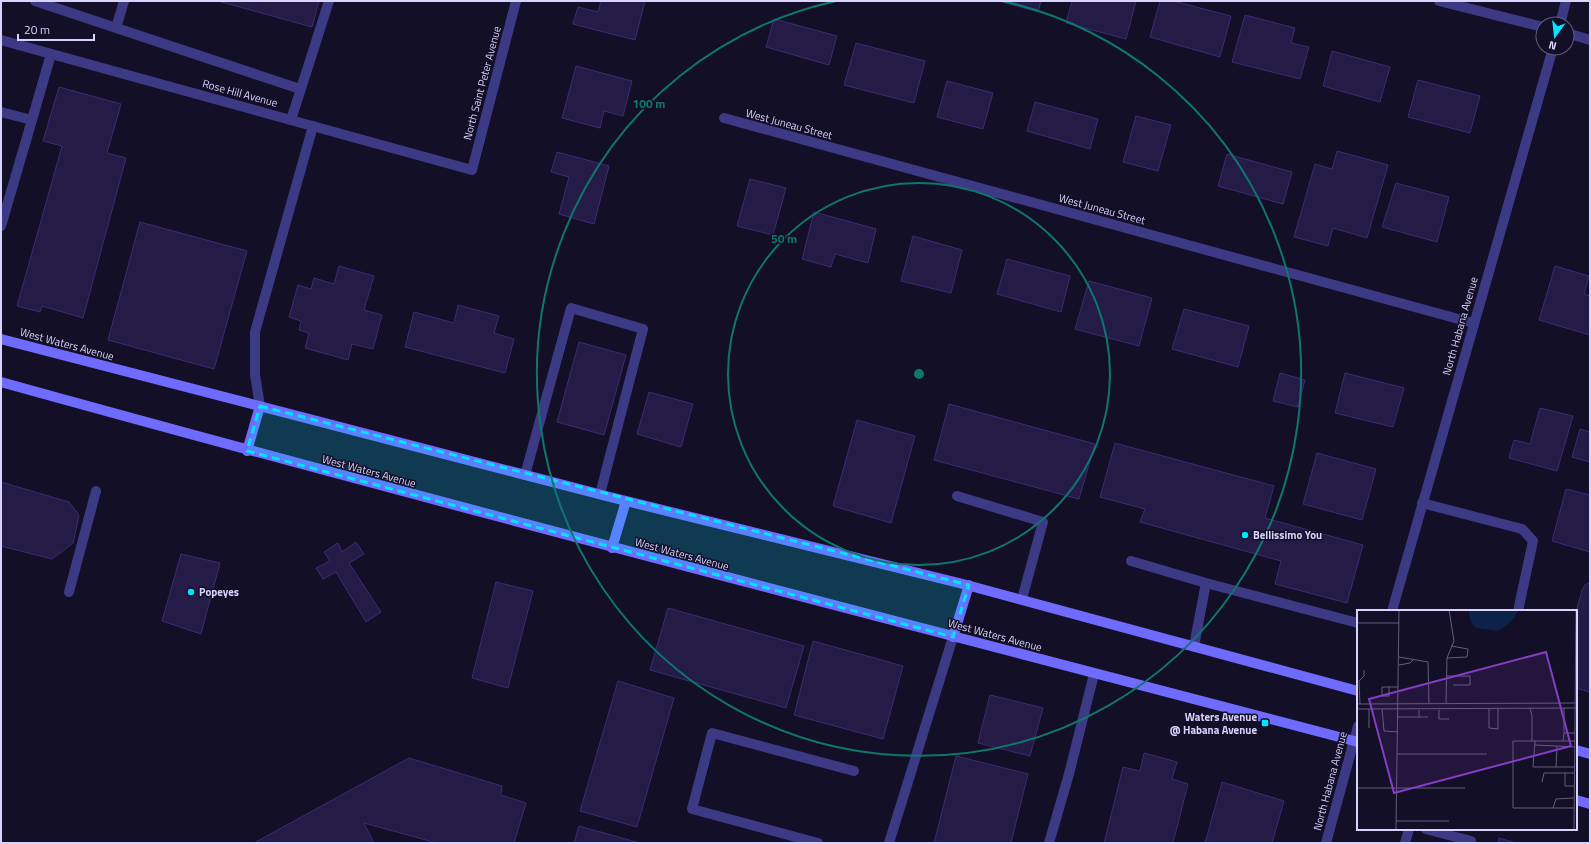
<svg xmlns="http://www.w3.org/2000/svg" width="1591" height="844" font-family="'Titillium Web',sans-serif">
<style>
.building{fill:#241b47;stroke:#3b2d73}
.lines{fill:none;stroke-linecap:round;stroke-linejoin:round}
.service{stroke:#3d3a85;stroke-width:10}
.minor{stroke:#3d3a85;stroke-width:10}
.tertiary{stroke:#3d3a85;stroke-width:10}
.secondary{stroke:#6f6bff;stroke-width:10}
.marked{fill:#00e5ff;fill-opacity:0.2;stroke:#00e5ff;stroke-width:3;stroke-dasharray:8 5;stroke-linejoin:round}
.ring{fill:none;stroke:#0f766e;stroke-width:2}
.poi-dot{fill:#00e5ff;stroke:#130f26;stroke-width:1.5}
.labels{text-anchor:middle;stroke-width:3;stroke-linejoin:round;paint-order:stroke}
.street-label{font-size:11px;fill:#d9d4ff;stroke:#130f26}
.poi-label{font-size:11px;font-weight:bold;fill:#d9d4ff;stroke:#130f26;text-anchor:start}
.inset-road{fill:none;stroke:#625e7d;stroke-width:1}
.view{fill:#843dc5;fill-opacity:0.15;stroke:#843dc5;stroke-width:2}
.inset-edge{fill:none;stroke:#d9d4ff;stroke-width:2}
.centre{fill:#0f766e;stroke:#130f26;stroke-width:2}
.ring-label{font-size:12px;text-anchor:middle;font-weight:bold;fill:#0f766e;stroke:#130f26;stroke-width:3;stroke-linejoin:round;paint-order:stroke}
</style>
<rect width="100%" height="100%" fill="#130f26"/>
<!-- building -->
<path class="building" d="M218 1H319L312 27Z
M601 1H645L635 40 573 24 578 7 598 12Z
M999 1H1041L1038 12Z
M1072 1H1136L1126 39 1066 23Z
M1160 1H1173L1231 16 1220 57 1150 37Z
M1245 15 1295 28 1291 43 1309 47 1300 79 1232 62Z
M774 19 837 36 829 65 766 47Z
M856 43 925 61 914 103 844 85Z
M1332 51 1390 67 1380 102 1323 86Z
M576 66 632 81 623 116 604 111 600 128 562 118Z
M1418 80 1480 96 1470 133 1408 117Z
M947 81 993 93 983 129 937 117Z
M59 87 121 104 107 153 126 158 83 318 42 306 40 312 17 306 62 146 43 141Z
M1035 102 1098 119 1090 149 1027 131Z
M1136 116 1171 125 1158 171 1123 162Z
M1337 151 1388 165 1367 238 1333 228 1328 246 1294 237 1315 164 1332 169Z
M557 152 609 166 594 224 559 214 569 177 551 172Z
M1227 154 1292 172 1283 204 1218 186Z
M750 179 786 188 773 235 737 226Z
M1396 183 1449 197 1437 242 1382 227Z
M814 212 876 229 868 263 835 254 831 267 802 259Z
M140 222 247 251 214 369 108 340Z
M913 236 962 250 951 293 901 281Z
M1007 259 1070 276 1061 312 997 294Z
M339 266 374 276 364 310 382 315 373 349 352 344 348 360 305 348 309 333 299 330 301 321 289 317 298 285 311 289 314 278 334 284Z
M1555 266 1589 276 1584 294 1590 296V335L1539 320Z
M1089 281 1152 298 1139 346 1075 329Z
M458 305 499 316 494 333 514 339 505 373 405 347 414 312 454 323Z
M1184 309 1249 326 1238 367 1172 349Z
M579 342 626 355 604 435 557 422Z
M1280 373 1305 380 1298 407 1273 401Z
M1345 373 1404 388 1393 427 1335 413Z
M649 392 693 404 681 447 637 434Z
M949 404 1095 444 1079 499 934 460Z
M1540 408 1573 416 1557 471 1509 458 1514 440 1530 444Z
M857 420 915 436 891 523 833 506Z
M1580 429 1590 432V462L1572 457Z
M1115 443 1274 486 1265 518 1363 545 1347 603 1275 584 1281 561 1140 522 1145 509 1100 497Z
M1317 453 1376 469 1362 520 1303 504Z
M1 482 69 502 79 515 73 543 52 559 1 546Z
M1566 489 1590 495V552L1552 541Z
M356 542 364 554 349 563 381 612 366 622 336 572 323 579 316 568 330 561 324 552 338 543 342 552Z
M181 554 220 563 201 634 162 621Z
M496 582 533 591 508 688 472 678Z
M1590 582V692L1576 688V612L1582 590 1585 585Z
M668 608 804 646 786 708 650 670Z
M813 641 903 666 883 739 794 715Z
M618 681 674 698 637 827 580 811Z
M990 695 1043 708 1030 756 978 743Z
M1144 753 1177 762 1172 779 1188 784 1173 843H1104L1123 767 1140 771Z
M956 756 1028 774 1011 843H934Z
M409 758 502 786 501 795 526 803 514 843H437L364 823 374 843H254Z
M1222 782 1284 801 1272 843H1205Z
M579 826 640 843H574Z
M1499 838 1516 843H1498Z"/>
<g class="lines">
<!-- service -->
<path class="service" d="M35 1 300 89
M116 28 124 1
M1 112 32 120 51 54
M291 120 329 1
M1 226 32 120
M260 406 255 375V332L313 126
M525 475 571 308 643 329 600 494
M957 496 1043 522 1022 599
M1422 503 1522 529 1533 541 1518 611
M1131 561 1206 583 1194 646
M1206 583 1358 623
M69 592 96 491
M1426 829 1471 841V843
M818 843 692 809 712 733 854 771
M889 843 953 637
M1049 843 1069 774 1094 674
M1405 843 1409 829"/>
<!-- minor -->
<path class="minor" d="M1439 1 1543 27
M1567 33 1590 40
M1 40 472 170 516 1
M724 118 1473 323"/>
<!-- tertiary -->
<path class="tertiary" d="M1560 24 1566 1
M1392 611 1553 48
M1326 843 1358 726"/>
<!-- secondary -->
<path class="secondary" d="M1 339 610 497 963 584 1358 691
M1 382C452 507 905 623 1358 742
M247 451 260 406
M612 548 626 501
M953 637 969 585
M1576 750 1590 754
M1576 800 1590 804"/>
</g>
<!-- marked area -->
<path class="marked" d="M260 406 969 585 953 637 247 451Z"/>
<!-- distance rings -->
<g class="ring">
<circle cx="919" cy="374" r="191"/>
<path d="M1002 1A382 382 0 1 1 836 1"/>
</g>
<!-- markers -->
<g class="poi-dot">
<circle cx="1245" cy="535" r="4"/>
<circle cx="191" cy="592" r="4"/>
<rect x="1261" y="719" width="8" height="8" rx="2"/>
</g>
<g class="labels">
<!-- street labels -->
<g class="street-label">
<text transform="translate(482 83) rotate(-75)" y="4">North Saint Peter Avenue</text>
<text transform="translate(240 93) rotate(15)" y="4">Rose Hill Avenue</text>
<text transform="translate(789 124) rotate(15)" y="4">West Juneau Street</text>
<text transform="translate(1102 209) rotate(15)" y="4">West Juneau Street</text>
<text transform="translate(1460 326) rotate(-74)" y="4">North Habana Avenue</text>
<text transform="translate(67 344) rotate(15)" y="4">West Waters Avenue</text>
<text transform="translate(369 471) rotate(15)" y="4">West Waters Avenue</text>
<text transform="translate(682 554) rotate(15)" y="4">West Waters Avenue</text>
<text transform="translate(995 635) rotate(15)" y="4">West Waters Avenue</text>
<text transform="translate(1330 781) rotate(-75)" y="4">North Habana Avenue</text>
</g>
<!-- poi labels -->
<g class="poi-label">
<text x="1253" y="539">Bellissimo You</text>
<text x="199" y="596">Popeyes</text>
<text x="1257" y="721" text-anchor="end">Waters Avenue<tspan x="1257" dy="13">@ Habana Avenue</tspan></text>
</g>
</g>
<!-- overview -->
<g transform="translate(1357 610)">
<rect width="220" height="220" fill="#130f26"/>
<path d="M162 0 154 12 141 21 119 18 115 14 112 5V0Z" fill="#0c2248"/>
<path class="inset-road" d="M0 13H42M42 47 71 52 72 93M90 48 110 47 111 39 94 36M42 55 53 53 57 49M90 66H113V75H96M32 77V86H25V77H41M89 93 90 48 97 31 92 0M0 94 220 93M3 94 2 71 7 66V60M173 98 175 106V131M0 99 220 98M25 99 27 121 41 122M132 99V118L141 119V99M62 100V107H71M82 100V109H92M41 107H62M12 118V99M207 123V98M178 131 176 157H199M206 131 207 123H218M178 135 218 137M200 136 199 157H218M40 144H130M185 172 187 163H208M217 176H208V163H218M0 178H108M196 198 199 189 217 188M217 198H156V131H218M39 211H92M39 220 42 0M217 220 219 0"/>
<path class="view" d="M189 42 214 136 37 183 12 89Z"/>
<rect width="220" height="220" class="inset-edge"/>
</g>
<circle cx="919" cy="374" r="6" class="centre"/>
<g class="ring-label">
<text x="649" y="108">100 m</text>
<text x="784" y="243">50 m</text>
</g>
<!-- border -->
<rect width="1591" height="844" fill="none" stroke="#d9d4ff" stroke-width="4"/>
<!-- north arrow -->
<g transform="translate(1555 36) rotate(195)"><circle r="19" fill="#130f26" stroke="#625e7d"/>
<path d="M0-3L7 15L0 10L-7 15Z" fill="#00e5ff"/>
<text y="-6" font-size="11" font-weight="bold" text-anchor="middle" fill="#d9d4ff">N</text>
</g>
<!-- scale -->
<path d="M18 34v6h76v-6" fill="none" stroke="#d9d4ff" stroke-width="2"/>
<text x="24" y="34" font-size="12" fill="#d9d4ff" stroke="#130f26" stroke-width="3" paint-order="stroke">20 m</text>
</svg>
